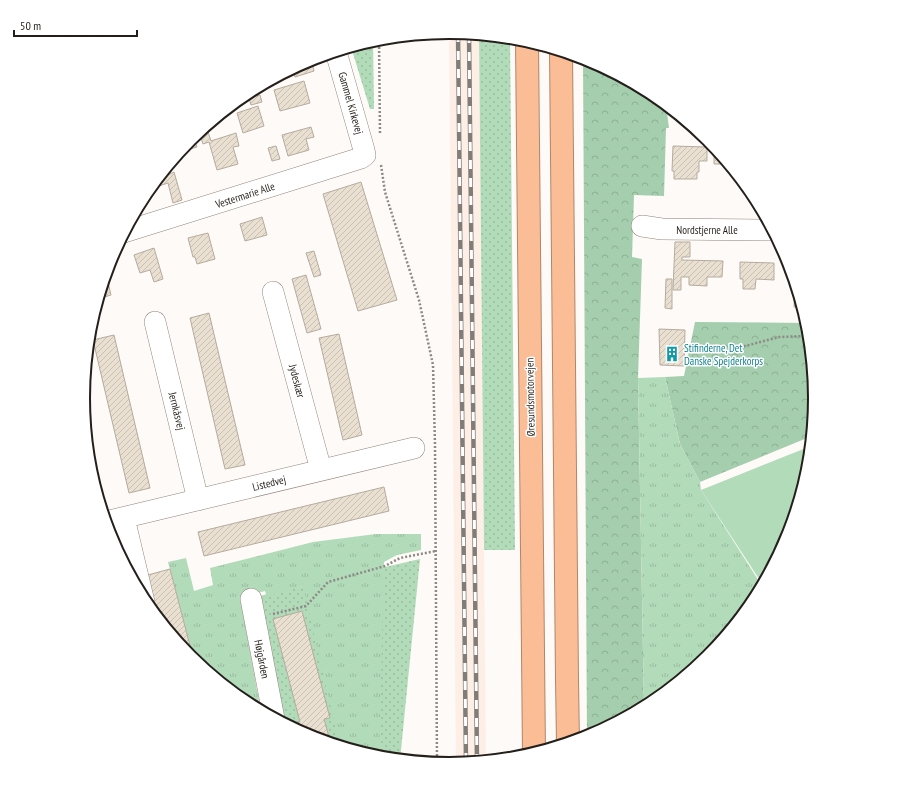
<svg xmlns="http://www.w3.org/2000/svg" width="898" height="797" font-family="'PT Sans Narrow',sans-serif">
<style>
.built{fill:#fdefe6}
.grass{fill:url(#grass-dots)}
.forest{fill:url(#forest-crowns)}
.park{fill:url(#park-tufts)}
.pitch{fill:#b2dbba}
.building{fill:url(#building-hatch);stroke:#b5ab9e}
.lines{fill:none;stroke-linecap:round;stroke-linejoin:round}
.minor-casing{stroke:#92837a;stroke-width:22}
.highway-casing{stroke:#b0866a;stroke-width:24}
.path{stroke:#8d8986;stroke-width:2.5;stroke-dasharray:2 2;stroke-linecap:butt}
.minor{stroke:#fff;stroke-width:21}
.highway{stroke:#fbbd95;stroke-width:22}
.rail-casing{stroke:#807c78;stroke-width:4.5}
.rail{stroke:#fff;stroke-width:3;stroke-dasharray:9;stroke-linecap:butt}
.labels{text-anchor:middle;stroke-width:3;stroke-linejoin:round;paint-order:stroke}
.street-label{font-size:11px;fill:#241f1b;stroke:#fff}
.culture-label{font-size:11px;fill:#0d838f;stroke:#fff;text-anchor:start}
.rim{fill:none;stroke:#241f1b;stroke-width:2}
</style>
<defs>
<pattern id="grass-dots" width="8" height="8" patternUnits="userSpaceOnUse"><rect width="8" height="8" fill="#b2dbba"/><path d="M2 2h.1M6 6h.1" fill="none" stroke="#99bc9f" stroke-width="1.8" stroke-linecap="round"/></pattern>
<pattern id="forest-crowns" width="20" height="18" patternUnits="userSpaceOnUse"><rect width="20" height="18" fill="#a4cead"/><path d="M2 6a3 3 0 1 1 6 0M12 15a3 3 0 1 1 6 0" fill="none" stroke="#8db094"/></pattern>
<pattern id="park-tufts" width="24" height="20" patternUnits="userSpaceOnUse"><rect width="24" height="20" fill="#b2dbba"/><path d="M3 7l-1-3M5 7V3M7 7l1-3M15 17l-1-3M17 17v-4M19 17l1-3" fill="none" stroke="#99bc9f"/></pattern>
<pattern id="building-hatch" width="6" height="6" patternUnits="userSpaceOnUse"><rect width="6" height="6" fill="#eae0d1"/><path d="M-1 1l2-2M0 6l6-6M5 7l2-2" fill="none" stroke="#c9c0b3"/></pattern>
</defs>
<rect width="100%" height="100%" fill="#fdfaf7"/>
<!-- built -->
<path class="built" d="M449 32 479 35 486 761 456 764Z"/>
<!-- grass -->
<path class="grass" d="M479 35 510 38 515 550H484Z
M373 40 374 109H370L351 47Z
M420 559 400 760 377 758 309 737 265 714 242 600Z"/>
<!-- forest -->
<path class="forest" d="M583 58 589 60 653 94 666 105 669 128H666L664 196 634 195 632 257 642 259 638 378 644 708 587 738Z
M695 322 807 323 808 327 815 399 812 436 700 482 680 444 665 377 684 376Z"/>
<!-- park -->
<path class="park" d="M665 377 680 444 700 482 701 490 762 586 754 602 708 658 652 703 644 708 638 378Z
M376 534H421V550L397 555 384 562 379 758 340 747 303 586 267 597 265 591 240 597 261 712 245 703 194 661 168 562 186 558 194 591 213 585 210 568 313 542Z"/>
<!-- pitch -->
<path class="pitch" d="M811 446 808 470 788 539 763 585 701 490Z"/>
<!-- building -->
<path class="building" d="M312 63 314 71 295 77 293 69Z
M304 81 310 103 280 111 274 90Z
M260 95 262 102 251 105 249 98Z
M258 106 264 126 243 133 237 113Z
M206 126 211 141 236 133 239 146 233 147 238 164 217 170 209 142 203 144 199 132Z
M311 127 314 137 306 139 309 150 288 156 282 135Z
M193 136 197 147 180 152 190 139Z
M276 146 280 159 272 161 268 148Z
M673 146 707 147V161H699V172H697V179H674V171H672Z
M714 146 728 164H714Z
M166 168 168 175 174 172 182 200 173 203 168 183 150 189Z
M361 182 397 300 358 311 323 194Z
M262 217 267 235 245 241 240 224Z
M208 233 215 259 197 264 195 257H193L188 238Z
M675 242H690V257H682V260L723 261 722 277H707V286L689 285V277H681V290H673Z
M154 248 163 279 154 282 150 270 140 273 134 255Z
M314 251 321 275 314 277 306 253Z
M785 255H786L788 258 792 273H785Z
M740 262 774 263V280L756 279 755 289H743V279H740Z
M106 274 111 295 98 299Z
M306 275 321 329 307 333 292 279Z
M666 279H672V309L665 308Z
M795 289H797L802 307H794Z
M209 313 245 465 225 469 190 318Z
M659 329 685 330 684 366 660 365Z
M339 334 362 435 343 440 319 338Z
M114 335 150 488 129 493 93 340Z
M384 487 389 511 204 556 198 532Z
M170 569 194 661 190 657 154 614 144 576Z
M302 611 330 718 324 719 331 744 309 737 296 730 294 724 300 722 273 619Z"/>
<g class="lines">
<!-- minor casing -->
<g class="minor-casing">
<path id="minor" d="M642 226 662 229 773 230
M124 232 361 158 365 155 364 150 336 52
M273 292 321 470
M155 322 198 500
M124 518 144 602
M105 522 414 448
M251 599 274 719"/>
</g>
<!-- highway casing -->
<g class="highway-casing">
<path id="highway" d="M527 41 534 754
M561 51 567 680 568 743"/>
</g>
<!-- path -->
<path class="path" d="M379 39 380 134
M381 165 385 192 419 300 433 365 435 445 437 764
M700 348 734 349 779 337 808 336H809
M273 614 306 606 328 582 385 566 400 558 436 551"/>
<!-- minor -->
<use href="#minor" class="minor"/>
<!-- highway -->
<use href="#highway" class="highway"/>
<!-- rail casing -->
<g class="rail-casing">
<path id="rail" d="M458 33 466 763
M469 34 477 762"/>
</g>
<!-- rail -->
<use href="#rail" class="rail"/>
</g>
<!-- icons -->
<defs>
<g id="building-bare" transform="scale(1.2)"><path d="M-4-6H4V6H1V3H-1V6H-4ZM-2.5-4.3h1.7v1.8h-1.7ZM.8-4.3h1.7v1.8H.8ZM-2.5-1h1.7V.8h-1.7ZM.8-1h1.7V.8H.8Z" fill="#0f9aa8" stroke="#fff" stroke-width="2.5" paint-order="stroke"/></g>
</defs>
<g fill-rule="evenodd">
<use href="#building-bare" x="672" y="354"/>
</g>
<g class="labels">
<!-- street labels -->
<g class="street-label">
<text transform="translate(351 103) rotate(74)" y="4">Gammel Kirkevej</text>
<text transform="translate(245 195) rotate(-18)" y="4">Vestermarie Alle</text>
<text x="707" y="234">Nordstjerne Alle</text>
<text transform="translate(297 381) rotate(75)" y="4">Jydeskær</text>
<text transform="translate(530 397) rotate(-91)" y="4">Øresundsmotorvejen</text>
<text transform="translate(177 411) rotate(76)" y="4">Jernkåsvej</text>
<text transform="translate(269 483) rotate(-14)" y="4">Listedvej</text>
<text transform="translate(262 659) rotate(79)" y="4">Højgården</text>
</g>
<!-- culture labels -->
<g class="culture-label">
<text x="684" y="352">Stifinderne, Det<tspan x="684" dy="13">Danske Spejderkorps</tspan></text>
</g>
</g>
<!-- crop -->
<path d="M0 0H898V797H0ZM90 398a359 359 0 1 1 718 0a359 359 0 1 1-718 0Z" fill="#fff" fill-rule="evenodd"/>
<path class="rim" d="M90 398a359 359 0 1 1 718 0a359 359 0 1 1-718 0Z"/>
<!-- scale -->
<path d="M14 30v6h123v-6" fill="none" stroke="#241f1b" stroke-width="2"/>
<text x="20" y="30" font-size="12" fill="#241f1b" stroke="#ffffff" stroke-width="3" paint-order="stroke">50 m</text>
</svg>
